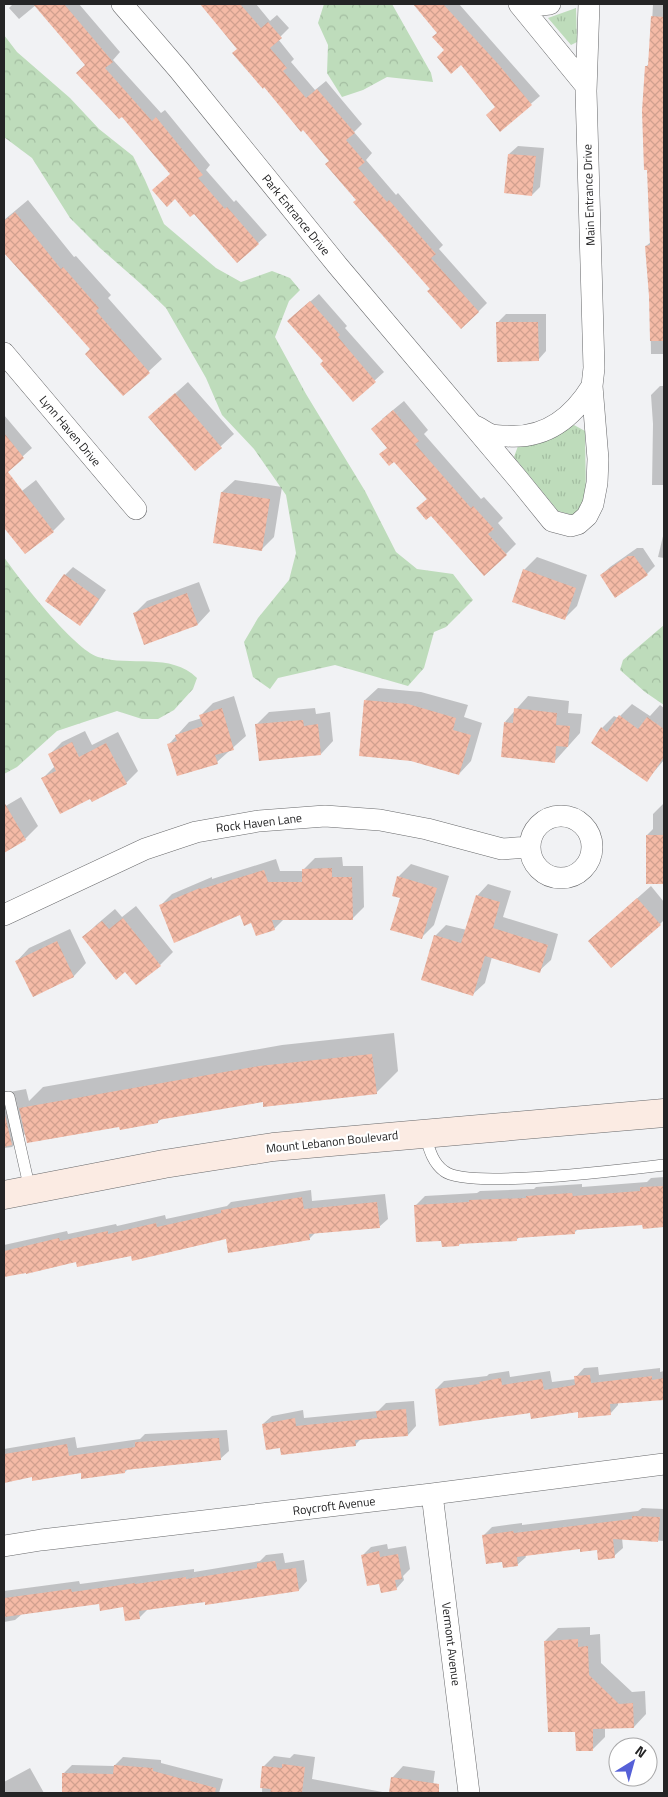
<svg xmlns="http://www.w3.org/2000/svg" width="668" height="1797" font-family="'Titillium Web',sans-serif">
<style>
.grass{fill:url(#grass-tufts)}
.forest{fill:url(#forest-crowns)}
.shadow{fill:#0003}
.building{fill:url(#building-cross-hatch)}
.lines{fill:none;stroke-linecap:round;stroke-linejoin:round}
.lane-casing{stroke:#68696b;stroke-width:12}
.street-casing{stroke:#68696b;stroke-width:22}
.secondary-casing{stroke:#68696b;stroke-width:29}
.lane{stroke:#fff;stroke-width:11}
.street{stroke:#fff;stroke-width:21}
.secondary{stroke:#fbebe3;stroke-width:28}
.labels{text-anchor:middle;stroke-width:4.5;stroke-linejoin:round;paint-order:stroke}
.street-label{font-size:12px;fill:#242425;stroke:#fff}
</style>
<defs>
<pattern id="grass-tufts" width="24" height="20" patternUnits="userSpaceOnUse" patternTransform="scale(1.25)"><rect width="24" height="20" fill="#bedcbb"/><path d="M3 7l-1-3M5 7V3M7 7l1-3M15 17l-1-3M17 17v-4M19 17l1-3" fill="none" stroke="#a3bda1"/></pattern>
<pattern id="forest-crowns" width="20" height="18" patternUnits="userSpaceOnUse" patternTransform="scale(1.25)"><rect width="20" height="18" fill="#bedcbb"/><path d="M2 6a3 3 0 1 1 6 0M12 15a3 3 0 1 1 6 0" fill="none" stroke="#a3bda1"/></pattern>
<pattern id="building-cross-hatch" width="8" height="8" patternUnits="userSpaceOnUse" patternTransform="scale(1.25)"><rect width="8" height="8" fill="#f4baa6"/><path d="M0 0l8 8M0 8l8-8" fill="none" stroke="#d1a08f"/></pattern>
</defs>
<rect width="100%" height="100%" fill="#f1f2f4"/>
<!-- grass -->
<path class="grass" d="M576 8 577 42 571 45 548 18Z
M574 425 585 431 586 501 580 511 572 515 558 511 514 457 518 446C539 444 556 437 574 425Z"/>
<!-- forest -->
<path class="forest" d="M324 4H392L431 73 433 82 387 77 363 90 342 97 327 73 328 45 318 23Z
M4 35 17 52 70 98 99 129 133 156 145 180 164 224 216 268 241 282 272 271 290 278 300 290 289 301 275 337 306 394 365 491 396 552 417 569 453 574 473 600 446 627 434 632 424 668 408 686 335 665 278 678 270 689 253 677 244 642 258 618 289 580 296 553 286 495 254 449 222 415 206 378 166 308 141 284 100 248 70 218 32 158 4 137Z
M4 557C19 579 74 649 98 657 130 667 171 652 197 678L193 689 174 710 158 719H142L117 711 57 731 17 767 4 774Z
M664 625V705L645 692 620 670 623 660Z"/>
<!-- shadow -->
<path class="shadow" d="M13 4H79L120 52 113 60 161 113 165 110 210 165 206 170 234 202 236 200 267 235 237 262 194 212 176 197 171 174 86 65 36 5 19 19 9 8Z
M201 4H256L270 21 277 15 289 28 278 39 294 59 291 62 315 90 326 81 362 124 354 132 372 153 366 160 396 195 398 193 443 245 439 249 487 303 478 312 431 289 357 200 331 160Z
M414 4H459L540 96 500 130 496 106 461 64 446 50 438 33Z
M653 4H664V354H651L650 296 646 246 651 242 646 67 650 62Z
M518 146 544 148 540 187 532 195 505 192 509 154Z
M28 200 74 257 76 256 111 295 108 298 162 359 123 395 92 349 4 251V220Z
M319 294 347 326 345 328 384 372 353 400 297 313Z
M506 314H546V351L538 360 497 323Z
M188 382 234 434 196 469 149 417Z
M660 386H664V485H652L653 424 651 395Z
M404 401 428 430 424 434 481 499 484 497 503 518 498 523 516 544 506 554 427 499 388 447 382 419Z
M4 415 32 448 4 473Z
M36 480 65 519 53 531 25 553 4 526V505Z
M235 480 282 487 274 537 262 549 215 542 222 492Z
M664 532V558L658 557Z
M637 548H643L655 566 647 574 601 575 610 567Z
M537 557 587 575 577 606 564 619 524 570Z
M73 567 106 590 88 616 80 624 65 575Z
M199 582 210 611 198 624 145 643 134 614 147 601Z
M378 688 421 692 468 705 464 717 482 723 471 761 459 774 365 700Z
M234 696 246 736 217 762 169 744 189 722 202 718 201 715 213 703Z
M528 696 569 701 568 713 582 714 580 733 554 762 505 722Z
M632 704 650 716 660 705 664 708V760L647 780 602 728 614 716 618 718Z
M315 708 316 714 330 712 333 741 321 754 256 725 269 712Z
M85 731 92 745 118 732 138 771 126 783 91 798 43 778 55 766 49 755 62 742Z
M21 797 38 826 25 839 4 851V807Z
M664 803V883H647V835L653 829V814Z
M342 857 343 866H363L364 907 352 919H284L274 929 252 921 241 913 160 906 172 894 212 877V879L276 859 280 871H304V869L315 858Z
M411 864 449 876 434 925 421 938 401 897 398 877Z
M488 884 511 891 503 917 558 934 551 960 539 971 492 957 485 983 473 994 435 936 446 925 467 930 477 896Z
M651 886 664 902V920L660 924 589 941Z
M136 906 173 952 160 965 136 984 126 970 84 937 96 925 115 909 122 917Z
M70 929 86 963 74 976 33 995 17 961 29 948Z
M394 1033 398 1071 376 1093 264 1101 161 1119 158 1122 26 1133 12 1147 4 1148V1093L26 1089 29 1101 43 1087 282 1045Z
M664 1177V1226L644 1227 643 1224 578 1229 574 1233 520 1237 516 1240 461 1243 459 1245 442 1240 415 1206 425 1196 477 1193 480 1191 534 1189 536 1187 582 1184V1187L647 1182 651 1178Z
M311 1190 312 1201 385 1194 388 1219 379 1227 316 1232 309 1239 227 1237 132 1254 77 1261 4 1276V1245L67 1231 68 1234 116 1224 117 1226 165 1215 166 1219 227 1206 231 1202Z
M598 1367 599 1375 660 1368V1372L664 1371V1398L618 1402V1405L610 1414 579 1411 531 1412 436 1389 444 1381 487 1376 489 1374 509 1371 510 1377 550 1371 552 1382 576 1379V1377L584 1368Z
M414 1401 416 1426 408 1435 362 1438 355 1445 281 1446 263 1424 272 1416 303 1410 304 1418 378 1411 386 1403Z
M227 1430 229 1451 220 1459 129 1468 125 1472 82 1471 33 1476 4 1482V1449L75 1437 77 1448 140 1439 145 1434Z
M642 1508 664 1509V1541L622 1538 623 1548 614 1556 599 1548 581 1547 525 1555 526 1557 517 1565 503 1560 484 1535 492 1527 522 1523V1525L638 1511Z
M387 1544 388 1549 406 1546 410 1569 403 1576 404 1580 396 1589 380 1582 363 1555 371 1547Z
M283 1553 285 1563 304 1560 307 1581 299 1590 148 1609 139 1618 124 1606 100 1603 22 1614 15 1620 4 1622V1591L79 1581 80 1584 194 1569V1572L260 1561 266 1555Z
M590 1627V1635L600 1634 601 1663 632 1692 645 1691 646 1714 634 1727 605 1728V1737L593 1749 576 1730 545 1641 558 1628Z
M294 1754 315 1757 312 1779 388 1793H262L263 1767 274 1756 290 1758Z
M123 1757 161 1760V1763L223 1779 219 1793H63V1774L72 1765 114 1766Z
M403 1766 435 1771 432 1793H390L393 1777Z
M30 1768 44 1793H4V1782Z"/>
<!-- building -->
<path class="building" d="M33 4H64L113 62 105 68 152 121 156 117 203 175 198 178 225 209 227 207 259 244 237 263 194 214 190 217 175 199 167 207 152 190 170 174 122 117 119 119 76 73 85 65Z
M200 4H240L261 28 268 22 282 38 270 48 287 68 283 71 306 98 317 89 355 133 346 140 365 162 358 168 387 202 389 200 436 254 431 258 479 312 461 329 427 291 430 289 353 202 356 200 325 164 329 161 303 130 301 132 264 87 263 89 232 53 237 49Z
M413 4H443L499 65 532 105 500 132 486 115 495 107 461 65 451 74 437 57 444 50 432 37 437 33Z
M651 16 664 17V341H650L649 296 645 246 650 245 647 170H644L642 111 645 66H648Z
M508 154 536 156 532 196 504 193Z
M15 212 61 269 63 267 99 308 96 311 150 373 123 396 85 354 90 349 4 253V221Z
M310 301 340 335 338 337 376 382 353 402 320 364 323 361 287 321Z
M496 322H538L539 361 497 362Z
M175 393 222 448 195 471 148 417Z
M393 410 419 441 415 444 471 508 473 506 494 529 488 534 507 555 484 576 431 516 426 520 416 508 427 499 394 462 389 466 379 454 387 448 371 429Z
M4 433 24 458 8 472 54 532 25 554 4 528Z
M221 492 270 499 262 551 213 543Z
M628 556H634L648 575 615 598 600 575Z
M523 569 576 588 565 620 512 602Z
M64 574 99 599 80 626 45 601Z
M187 593 198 625 144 645 133 613Z
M364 700 408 704 456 718 453 730 471 735 459 775 411 761 359 756Z
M222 708 234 750 215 755 218 764 177 776 167 744 177 741 175 735 203 726 199 715Z
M514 708 557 713 556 725 570 726 568 747 556 746 555 763 501 757 504 722 513 723Z
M619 715 638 729 647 717 664 729V757L647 782 591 743 601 727 607 732Z
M303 720 304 726 318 724 321 755 259 761 255 724Z
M72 742 79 757 106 743 127 784 92 802 90 799 60 814 41 778 56 771 48 754Z
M4 802 26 840 4 853Z
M646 835H664V884H646Z
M332 868V877H352L353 920H272L275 930 256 936 251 923 244 926 240 915 174 943 159 905 200 888 201 889 264 870 268 882H302V869Z
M397 876 437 888 422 939 390 930 400 898 392 896Z
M476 895 500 902 493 928 548 945 540 973 485 956 473 996 421 980 434 935 461 943Z
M637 898 661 925 611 968 588 941Z
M123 918 161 966 136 985 125 972 116 980 82 937 102 921 109 929Z
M57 941 74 977 33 997 15 961Z
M372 1054 377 1094 263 1107V1102L158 1120V1123L120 1130 119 1127 27 1143 19 1108 259 1066Z
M4 1111 12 1145 4 1147Z
M664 1186V1227L643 1229 642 1225 575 1230V1234L517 1238V1241L459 1244V1246L442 1247 441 1241 416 1242 414 1205 469 1202V1200L526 1198V1196L572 1193 573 1196 640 1191V1187Z
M302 1197 304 1209 377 1202 380 1228 309 1234 310 1240 228 1253 226 1239 132 1261 131 1256 77 1267 76 1262 26 1274V1273L4 1277V1251L59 1238 60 1241 108 1231V1234L156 1223 157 1227 221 1213V1210Z
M590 1375 591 1383 652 1376V1380L664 1378V1400L610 1404 611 1415 578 1418V1412L531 1419 530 1413 439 1426 435 1389 480 1384 479 1382 501 1378 502 1385 542 1379 544 1390 575 1385 574 1376Z
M406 1409 408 1436 355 1440 356 1446 281 1455 280 1448 266 1450 262 1424 295 1418 296 1426 377 1418 376 1411Z
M219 1438 221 1460 125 1470V1473L81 1479V1473L32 1481V1477L4 1483V1454L67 1444 69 1456 135 1447V1442Z
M632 1516 660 1517 658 1542 613 1539 615 1558 598 1560 597 1550 580 1552V1549L517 1557 518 1566 503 1568 502 1562 486 1564 482 1535 513 1531 514 1533 632 1519Z
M379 1551 380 1557 398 1554 402 1579 395 1580 397 1590 381 1593 379 1584 367 1586 361 1555Z
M275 1561 277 1570 296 1568 299 1591 205 1605V1602L139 1611 140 1619 125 1621 123 1607 100 1611 99 1604 4 1617V1598L71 1589 72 1592 135 1583V1584L186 1577V1579L257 1568V1563Z
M578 1639V1647L588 1646 589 1675 619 1704 633 1703 634 1728 593 1729V1751H576L575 1732H548L544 1641Z
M282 1764 305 1767 302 1793H270L271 1789 260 1788 262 1766 282 1768Z
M114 1765 153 1768V1771L216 1788 215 1793H62V1773L113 1774Z
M391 1777 439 1784V1793H389Z"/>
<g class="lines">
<!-- lane casing -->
<g class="lane-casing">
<path id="lane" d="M4 1098 9 1097 30 1190
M425 1135C429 1148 432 1162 444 1171 467 1190 628 1169 664 1165"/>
</g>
<!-- street casing -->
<g class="street-casing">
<path id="street" d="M122 4 179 70 338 266 518 479 552 521 571 526 578 524 587 516 593 504 597 483 598 459 592 386 594 368 586 91 589 4
M519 4 586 86
M529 4 532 6 550 4
M4 353 136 509
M475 426C480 428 486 433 492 435 496 436 502 436 507 436 546 439 573 417 592 386
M530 847a31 31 0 1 1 62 0a31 31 0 1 1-62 0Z
M4 915 145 849 196 832 259 821 325 816 380 820 427 829 502 849 529 847
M432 1494 469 1793
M4 1546 41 1540 432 1494 664 1464"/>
</g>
<!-- secondary casing -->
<g class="secondary-casing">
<path id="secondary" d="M4 1195 164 1164 273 1147 664 1113"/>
</g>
<!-- lane -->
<use href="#lane" class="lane"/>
<!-- street -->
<use href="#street" class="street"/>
<!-- secondary -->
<use href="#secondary" class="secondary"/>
</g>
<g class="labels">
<!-- street labels -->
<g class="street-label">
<text transform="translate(589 195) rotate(-92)" y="4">Main Entrance Drive</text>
<text transform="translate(296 215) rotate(51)" y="4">Park Entrance Drive</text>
<text transform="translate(70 431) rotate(50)" y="4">Lynn Haven Drive</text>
<text transform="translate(259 823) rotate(-7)" y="4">Rock Haven Lane</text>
<text transform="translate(332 1142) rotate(-6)" y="4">Mount Lebanon Boulevard</text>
<text transform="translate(334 1506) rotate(-7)" y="4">Roycroft Avenue</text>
<text transform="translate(451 1644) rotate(83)" y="4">Vermont Avenue</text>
</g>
</g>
<!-- border -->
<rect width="668" height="1797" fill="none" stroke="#242425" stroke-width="10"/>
<!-- north arrow -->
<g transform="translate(633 1762) rotate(37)"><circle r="24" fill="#ffffff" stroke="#a7a7a8"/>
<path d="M0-4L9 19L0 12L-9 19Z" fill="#5560d7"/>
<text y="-8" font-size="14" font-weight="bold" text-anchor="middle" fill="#242425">N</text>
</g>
</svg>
